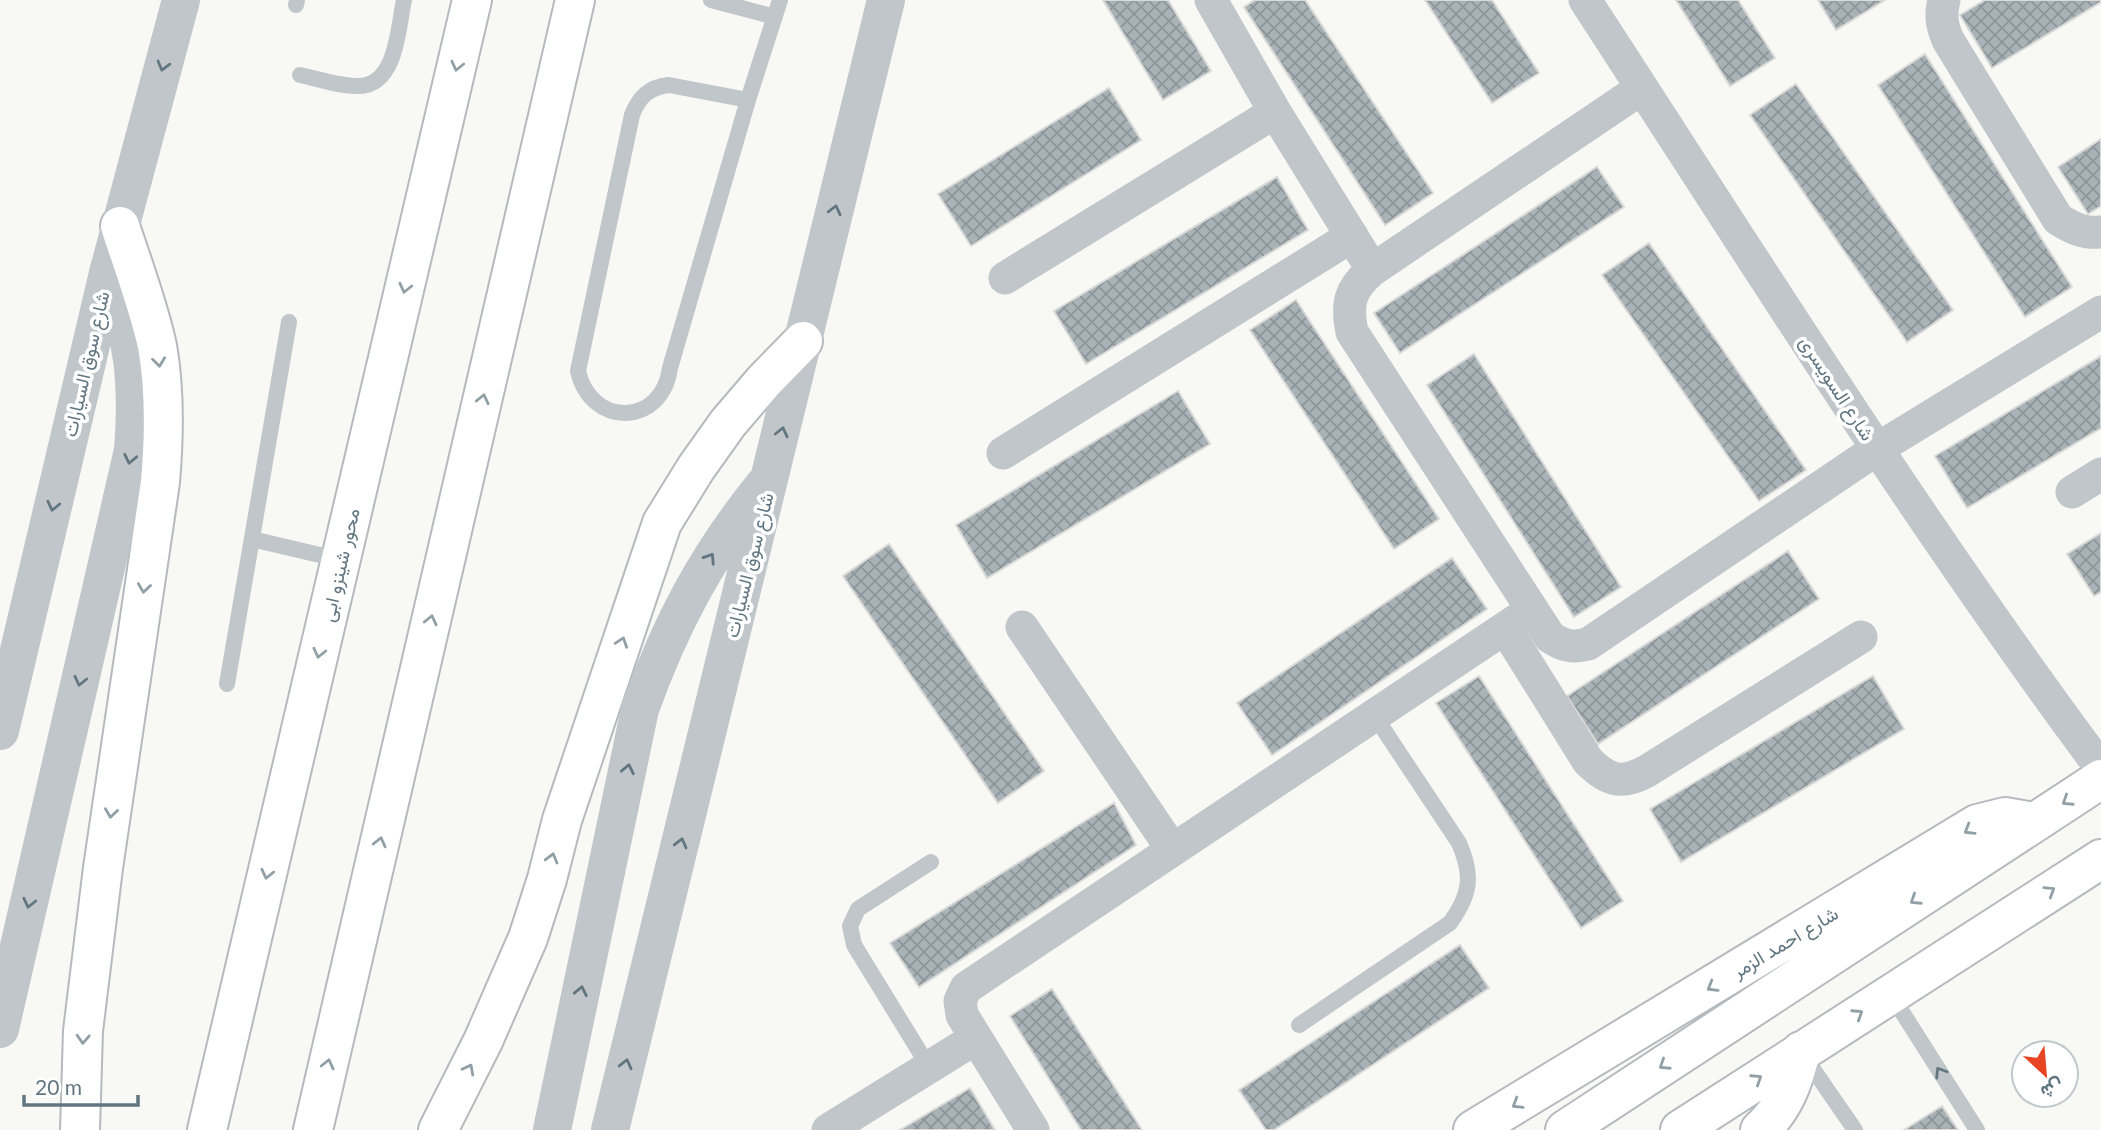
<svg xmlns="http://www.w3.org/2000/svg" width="2101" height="1130" font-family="Lato,Vazirmatn,sans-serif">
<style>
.building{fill:url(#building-cross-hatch);stroke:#dadad8;stroke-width:2}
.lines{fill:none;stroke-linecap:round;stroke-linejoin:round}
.primary-casing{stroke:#b4babe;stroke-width:42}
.service{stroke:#c1c6ca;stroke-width:16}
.minor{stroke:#c1c6ca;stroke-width:33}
.tertiary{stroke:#c1c6ca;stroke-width:38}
.primary{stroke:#fff;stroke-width:38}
.oneway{stroke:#627681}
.oneway2{stroke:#919fa7}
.labels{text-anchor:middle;stroke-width:7;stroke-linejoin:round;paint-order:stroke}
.street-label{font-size:19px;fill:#627681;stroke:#fff}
</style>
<defs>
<pattern id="building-cross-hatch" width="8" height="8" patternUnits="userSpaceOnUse" patternTransform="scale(1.75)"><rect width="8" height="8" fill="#a8b2b7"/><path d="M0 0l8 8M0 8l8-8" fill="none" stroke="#8c959a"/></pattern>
</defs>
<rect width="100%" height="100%" fill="#f8f8f5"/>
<!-- building -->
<path class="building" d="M1103 0H1168L1211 71 1163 100Z
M1255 0H1305L1433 193 1385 225 1244 7Z
M1425 0H1492L1539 73 1492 103Z
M1676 0H1738L1775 58 1730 86Z
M1818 0H1885L1836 30Z
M1985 0H2101V2L1992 68 1960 15Z
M1925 54 2072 287 2025 317 1878 85Z
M1796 84 1953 310 1907 342 1750 115Z
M1109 88 1141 140 971 246 938 194Z
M2101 139V206L2088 214 2058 167Z
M1597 167 1624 207 1400 353 1374 313Z
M1277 177 1308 230 1086 364 1054 311Z
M1649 243 1806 470 1759 501 1602 275Z
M1296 300 1439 519 1394 549 1250 330Z
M1474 354 1621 587 1574 617 1427 385Z
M2101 356V428L1967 508 1935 456Z
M1178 391 1210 444 987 578 956 525Z
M2101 533V592L2094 596 2067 554Z
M889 544 1044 771 998 803 843 576Z
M1788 551 1819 599 1598 744 1567 696Z
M1452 558 1487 609 1272 755 1237 703Z
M1479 676 1623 901 1581 928 1436 703Z
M1873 676 1904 729 1681 862 1650 809Z
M1114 803 1136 845 919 987 890 943Z
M1460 945 1489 988 1274 1130H1266L1239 1090Z
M1052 989 1142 1130H1081L1010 1016Z
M970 1088 995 1130H900Z
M1942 1106 1958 1130H1904Z"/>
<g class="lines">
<!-- primary casing -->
<g class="primary-casing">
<path id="primary" d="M80 1130 83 1031 103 868 160 482C164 436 165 391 157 346 148 305 133 266 120 226
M207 1130 472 0
M313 1130 575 0
M438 1130 483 1041 528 938 547 879 562 820 662 523 696 468 728 423 764 381 803 341
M1473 1130 1977 824 2005 817 2034 822
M1565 1130 2101 779
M1680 1130 2101 859
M1760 1130C1784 1109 1794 1081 1801 1051"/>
</g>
<!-- service -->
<path class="service" d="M711 0 775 17
M296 5 297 0
M300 75C319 79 341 87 360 86 397 84 398 27 404 0
M748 100 669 85C649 87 639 97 632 115L578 371C591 428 662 427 670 368L748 100 780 0
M252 539 341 560
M227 684 289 322
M1890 993 1977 1130
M1299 1025 1450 923C1471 894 1473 875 1459 843L1374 715
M1804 1056 1855 1130
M929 1067 854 945 850 926 858 909 931 862"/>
<!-- minor -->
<path class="minor" d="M1211 0 1275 112 1364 256
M1585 0C1753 258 1917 521 2101 768
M1944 0C1940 15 1942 26 1948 40L2058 219C2072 228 2084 234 2101 232
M1642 88 1372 270C1350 289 1346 303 1352 332L1550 637C1563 646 1573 648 1588 644L1877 449 2101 312
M1005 278 1275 112
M1003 453 1352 236
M2072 492 2101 474
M1022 627 1172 849
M1505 628 1588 761C1608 781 1622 785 1647 771L1861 637
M828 1130 976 1038
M1033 1130 962 1015 960 1001 966 988 1532 610"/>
<!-- tertiary -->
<path class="tertiary" d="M0 731 108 273 181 0
M0 1029 133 450C138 383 134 337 108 273
M552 1130 640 709C670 625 707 555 764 485
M610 1130 886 0"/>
<!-- primary -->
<use href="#primary" class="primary"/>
</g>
<!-- one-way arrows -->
<defs><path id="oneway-chevron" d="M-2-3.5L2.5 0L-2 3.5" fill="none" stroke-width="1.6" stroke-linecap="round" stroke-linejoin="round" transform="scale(1.75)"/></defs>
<g class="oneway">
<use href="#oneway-chevron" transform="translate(163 66) rotate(105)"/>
<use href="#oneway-chevron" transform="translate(835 210) rotate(-76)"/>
<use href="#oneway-chevron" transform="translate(782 432) rotate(-77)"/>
<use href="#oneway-chevron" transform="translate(130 459) rotate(102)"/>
<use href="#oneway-chevron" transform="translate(53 506) rotate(103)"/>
<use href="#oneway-chevron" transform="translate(710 558) rotate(-57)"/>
<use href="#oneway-chevron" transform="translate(80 681) rotate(103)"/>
<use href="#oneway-chevron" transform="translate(628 769) rotate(-78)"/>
<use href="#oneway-chevron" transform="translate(681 843) rotate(-76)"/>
<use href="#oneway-chevron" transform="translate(29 903) rotate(103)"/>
<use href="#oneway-chevron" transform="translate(581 991) rotate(-78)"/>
<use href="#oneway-chevron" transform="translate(626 1064) rotate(-76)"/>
<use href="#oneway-chevron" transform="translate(1940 1072) rotate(-122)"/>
</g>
<g class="oneway2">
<use href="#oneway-chevron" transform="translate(457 66) rotate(103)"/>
<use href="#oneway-chevron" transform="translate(405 288) rotate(103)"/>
<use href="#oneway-chevron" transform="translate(159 362) rotate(83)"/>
<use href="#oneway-chevron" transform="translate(483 399) rotate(-77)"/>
<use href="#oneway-chevron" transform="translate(144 588) rotate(98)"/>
<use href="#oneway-chevron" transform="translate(431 620) rotate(-77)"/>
<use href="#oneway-chevron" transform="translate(622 642) rotate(-71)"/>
<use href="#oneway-chevron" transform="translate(319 653) rotate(103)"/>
<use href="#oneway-chevron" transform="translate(2067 801) rotate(147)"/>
<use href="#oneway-chevron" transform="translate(111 813) rotate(98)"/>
<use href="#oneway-chevron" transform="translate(1969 830) rotate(149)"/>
<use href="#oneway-chevron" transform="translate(380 842) rotate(-77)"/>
<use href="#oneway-chevron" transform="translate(552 858) rotate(-75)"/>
<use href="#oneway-chevron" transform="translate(267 874) rotate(103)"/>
<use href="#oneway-chevron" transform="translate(2050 891) rotate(-32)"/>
<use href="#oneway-chevron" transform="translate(1915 900) rotate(147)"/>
<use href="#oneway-chevron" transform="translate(1712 987) rotate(149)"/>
<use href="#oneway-chevron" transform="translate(1858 1014) rotate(-33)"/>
<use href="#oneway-chevron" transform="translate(83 1039) rotate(93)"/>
<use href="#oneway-chevron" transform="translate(328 1064) rotate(-77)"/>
<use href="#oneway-chevron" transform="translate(1664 1065) rotate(147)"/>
<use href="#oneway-chevron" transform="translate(469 1069) rotate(-62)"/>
<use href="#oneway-chevron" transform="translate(1757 1079) rotate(-33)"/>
<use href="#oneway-chevron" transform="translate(1517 1104) rotate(149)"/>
</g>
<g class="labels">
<!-- street labels -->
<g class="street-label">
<text transform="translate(86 364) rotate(-77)" y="7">شارع سوق السيارات</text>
<text transform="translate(1837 388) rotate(57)" y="7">شارع السويسرى</text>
<text transform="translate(340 565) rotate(-77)" y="7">محور شينزو ابى</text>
<text transform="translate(749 565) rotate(-76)" y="7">شارع سوق السيارات</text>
<text transform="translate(1785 942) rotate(-31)" y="7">شارع احمد الزمر</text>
</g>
</g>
<!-- north arrow -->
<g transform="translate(2045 1074) rotate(154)"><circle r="33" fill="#ffffff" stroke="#c0c8cd" stroke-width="2"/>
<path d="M0-5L12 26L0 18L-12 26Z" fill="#e84525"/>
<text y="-10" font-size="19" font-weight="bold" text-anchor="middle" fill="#627681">ش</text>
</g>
<!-- scale -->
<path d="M24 1095v10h114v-10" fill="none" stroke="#627681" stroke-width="3.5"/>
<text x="35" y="1095" font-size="21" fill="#627681" stroke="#ffffff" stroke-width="5" paint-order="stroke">20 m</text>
</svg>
